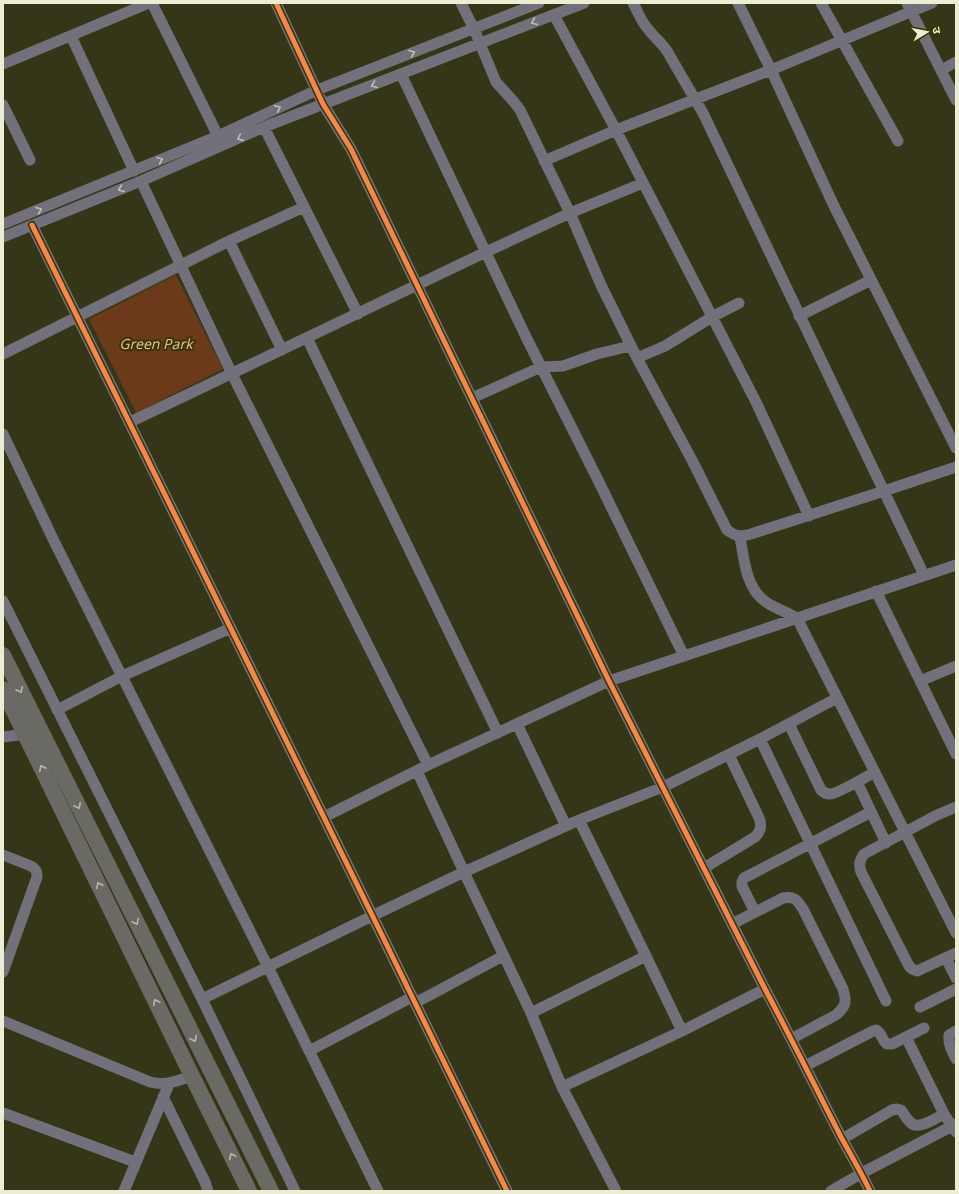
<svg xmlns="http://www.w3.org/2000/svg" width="959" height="1194" font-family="Georgia,'Noto Sans Devanagari',serif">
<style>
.green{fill:#6b3a1a}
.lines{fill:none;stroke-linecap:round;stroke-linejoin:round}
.minor{stroke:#72707a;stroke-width:11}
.highway{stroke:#6b6964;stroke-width:16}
.cycleway-casing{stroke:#383600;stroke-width:8}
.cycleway{stroke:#f5874c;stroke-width:5}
.oneway{stroke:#c1c1b3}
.oneway2{stroke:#b8b8a6}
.labels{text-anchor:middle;stroke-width:4;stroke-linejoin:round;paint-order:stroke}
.park-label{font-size:14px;font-style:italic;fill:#edb89c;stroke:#383600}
</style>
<rect width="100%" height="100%" fill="#353518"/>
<!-- green -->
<path class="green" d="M176 275 223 369 136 413 89 319Z"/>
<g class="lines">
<!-- minor -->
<path class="minor" d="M152 3 218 136
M276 3 323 104 351 149 609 681 765 989C791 1038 816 1088 841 1137 851 1155 861 1172 870 1191
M461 3 474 29 496 82 514 102 520 110 570 213 601 285 637 358 693 462 727 530C737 537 739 537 751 534L884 491 956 467
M633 3C638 12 641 21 648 29 654 37 662 43 667 51L703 113 924 575
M738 3 771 70 834 206 956 448
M821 3 898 141
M907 3 956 100
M554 15 616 130 756 402 809 516
M71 36 134 171
M3 64 149 3
M941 70 956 62
M401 74 527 339 597 478 684 656
M3 105 30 160
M264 127 358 314
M544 161 616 130 771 70 932 3
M141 181 232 374 428 765
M3 224 218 136 317 90 539 3
M32 225 377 925 507 1191
M3 237 141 181 264 127 584 3
M229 241 282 350
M799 316 871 280
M307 338 498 733
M3 354 229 241 304 207
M637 358 665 346 712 317 739 303
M472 398 541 367 563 366 597 354 630 346
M130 422 486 252 570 213 643 183
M3 434 54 541 268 967 378 1191
M740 537C744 559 746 589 766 602 776 609 787 612 797 618L956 933
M876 591 956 754
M3 601 202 999 295 1191
M920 681 956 666
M57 710 122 676 231 628
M517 724 566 826
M789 724 821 790C823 792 827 794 830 794 837 794 866 777 875 772
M3 737 26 734
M760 739 886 1001
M417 771 464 872 531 1013 562 1087 616 1191
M857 782 886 843
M956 807 937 815 864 854C859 861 859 865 861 872L909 966 912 969 917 971 956 953
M324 817 428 765 609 681 956 565
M579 820 646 956
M3 855 31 866C36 869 37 871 37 877L3 972
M704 868 755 837C761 831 761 827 760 820L729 755
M755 912 742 886V882L744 878 871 812
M732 924 783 898C795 896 797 900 803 909L843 989C847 1002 846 1006 836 1015L791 1039
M946 958 956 978
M202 999 372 916 464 872 579 820 663 787 760 739 837 698
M415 1003 503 956
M920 1007 956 989
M531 1013 646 956 682 1031
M3 1021 150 1082C167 1086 176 1081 192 1076
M956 1031 949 1035C948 1044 952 1051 956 1059
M906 1037 944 1114 956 1132
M309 1051 412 997
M805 1066 873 1031 876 1030C882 1033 882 1041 887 1044H892L924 1028
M562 1087 682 1031 765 989
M163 1097 205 1182 208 1191
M3 1113 135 1162
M842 1139 892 1110 897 1109 901 1110C904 1114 907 1120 911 1123 919 1130 936 1118 944 1114
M124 1191 169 1084
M831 1191 862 1173 956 1124"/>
<!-- highway -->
<path class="highway" d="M3 655 271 1191
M3 689 192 1076 249 1191"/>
<!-- cycleway casing -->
<g class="cycleway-casing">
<path id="cycleway" d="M276 3 323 104 351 149 609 681 765 989C791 1038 816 1088 841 1137 851 1155 861 1172 870 1191
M32 225 377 925 507 1191"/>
</g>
<!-- cycleway -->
<use href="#cycleway" class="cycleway"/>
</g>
<!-- one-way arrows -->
<defs><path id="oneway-chevron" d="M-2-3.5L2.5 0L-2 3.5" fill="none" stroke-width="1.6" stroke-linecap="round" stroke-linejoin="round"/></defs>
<g class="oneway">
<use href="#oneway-chevron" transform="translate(534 22) rotate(159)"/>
<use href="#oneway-chevron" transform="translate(412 53) rotate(-21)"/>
<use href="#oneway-chevron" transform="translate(374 85) rotate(159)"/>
<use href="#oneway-chevron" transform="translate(278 108) rotate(-25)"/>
<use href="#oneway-chevron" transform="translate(240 138) rotate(156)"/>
<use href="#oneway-chevron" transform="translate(160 160) rotate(-23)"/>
<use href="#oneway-chevron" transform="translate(121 189) rotate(158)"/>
<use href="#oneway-chevron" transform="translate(39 210) rotate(-22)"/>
</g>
<g class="oneway2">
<use href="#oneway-chevron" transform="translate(20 690) rotate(64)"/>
<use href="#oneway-chevron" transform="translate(42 768) rotate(-116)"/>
<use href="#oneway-chevron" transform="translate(78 806) rotate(63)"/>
<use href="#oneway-chevron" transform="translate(99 885) rotate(-116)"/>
<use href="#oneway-chevron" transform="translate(136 922) rotate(63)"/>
<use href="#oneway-chevron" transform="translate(156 1002) rotate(-116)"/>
<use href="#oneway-chevron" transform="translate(194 1039) rotate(63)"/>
<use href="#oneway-chevron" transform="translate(232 1156) rotate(-117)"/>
</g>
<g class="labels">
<!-- park labels -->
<g class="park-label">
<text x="156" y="349">Green Park</text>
</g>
</g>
<!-- border -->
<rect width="959" height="1194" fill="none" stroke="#ecedd2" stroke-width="8"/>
<!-- north arrow -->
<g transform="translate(927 32) rotate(80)" stroke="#383600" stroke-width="3" paint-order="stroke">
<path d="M0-3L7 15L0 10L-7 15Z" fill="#ecedd2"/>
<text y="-6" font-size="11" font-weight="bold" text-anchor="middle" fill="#ecedd2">उ</text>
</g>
</svg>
